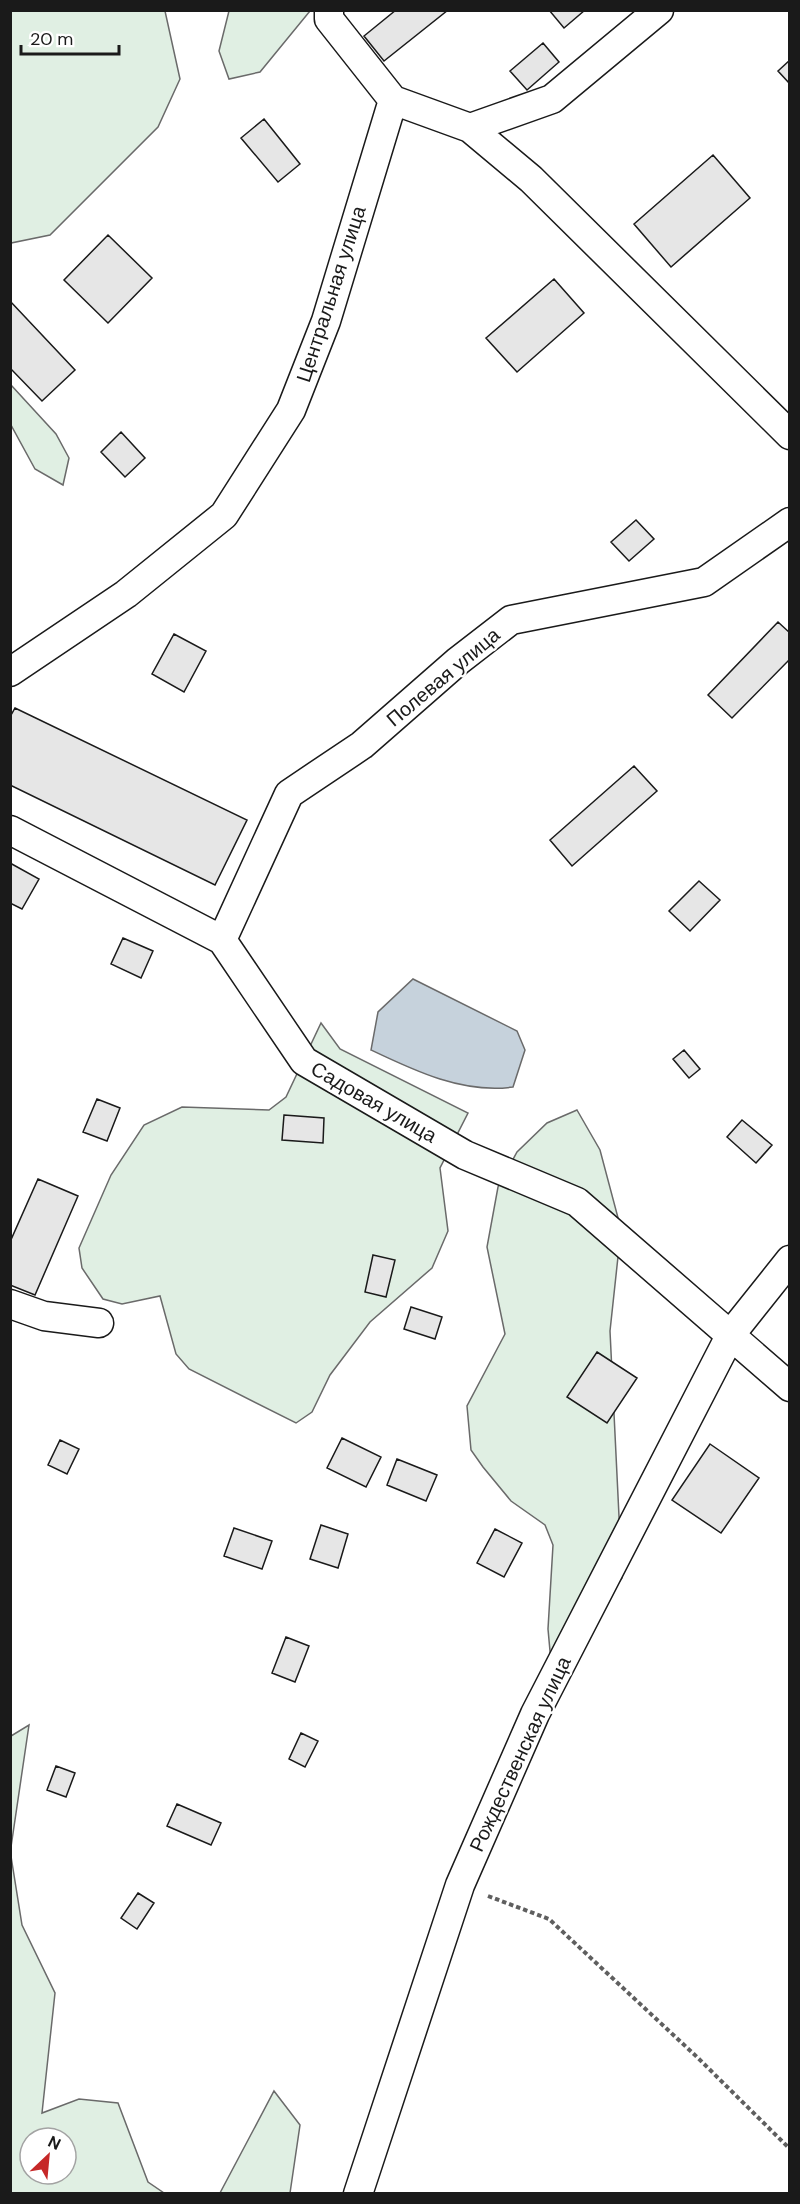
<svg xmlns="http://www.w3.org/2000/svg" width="800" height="2204" font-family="'DM Sans',sans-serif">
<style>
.green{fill:#e0efe3;stroke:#6a6a6a;stroke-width:1.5;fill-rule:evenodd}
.water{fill:#c6d2dc;stroke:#6a6a6a;stroke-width:1.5}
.building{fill:#e6e6e6;stroke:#1a1a1a;stroke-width:1.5}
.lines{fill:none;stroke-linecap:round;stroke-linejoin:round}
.minor-casing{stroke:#1a1a1a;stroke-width:31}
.path{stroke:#5f5f5f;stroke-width:4;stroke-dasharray:4.5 3;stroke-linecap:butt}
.minor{stroke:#fff;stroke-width:28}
.labels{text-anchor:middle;stroke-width:4.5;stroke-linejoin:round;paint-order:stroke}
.street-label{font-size:20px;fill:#1a1a1a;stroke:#fff}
</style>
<rect width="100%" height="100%" fill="#fff"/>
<!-- green -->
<path class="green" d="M11 10 165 11 180 79 158 127 50 235 11 243Z
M229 11V10L310 11 260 72 229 79 219 51Z
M11 385 56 434 69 458 63 485 35 469 11 425Z
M321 1023 340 1049 468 1113 440 1168 448 1231 432 1268 370 1322 330 1375 312 1412 296 1423 189 1369 176 1354 160 1296 122 1304 103 1299 82 1268 79 1248 111 1175 144 1125 182 1107 269 1110 286 1097Z
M577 1110 600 1150 621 1229 610 1331 622 1578 552 1673 548 1629 553 1545 545 1525 511 1501 483 1467 471 1450 467 1406 505 1334 487 1247 498 1187 517 1152 547 1123Z
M29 1725 11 1847V1736Z
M10 1850 22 1925 55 1993 42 2113 79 2099 118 2103 148 2182 164 2193H11ZM30 2138H66V2174H30Z
M274 2091 300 2125 290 2193H220Z"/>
<!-- water -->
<path class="water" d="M413 979 517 1031 525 1050 513 1087C463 1094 415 1071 371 1050L378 1012Z"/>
<!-- building -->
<path class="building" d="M396 10H448L384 61 364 36Z
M549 10H585L564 28Z
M543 43 559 62 527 90 510 71Z
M790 60V84L778 71Z
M264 119 300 164 278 182 241 138Z
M713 155 750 198 671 267 634 224Z
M108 235 152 278 108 323 64 280Z
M554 279 584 313 517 372 486 338Z
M10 301 75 370 42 401 10 368Z
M121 432 145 458 125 477 101 452Z
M636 520 654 539 629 561 611 542Z
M778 622 790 633V659L732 718 708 695Z
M174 634 206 651 184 692 152 674Z
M15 708 247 820 215 885 10 785V717Z
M634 766 657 791 572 866 550 840Z
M10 863 39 879 22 909 10 903Z
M699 881 720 900 690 931 669 911Z
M123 938 153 951 141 978 111 964Z
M684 1050 700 1069 689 1078 673 1059Z
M97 1099 120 1108 107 1141 83 1132Z
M284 1115 324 1118 323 1143 282 1140Z
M742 1120 772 1145 756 1163 727 1137Z
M38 1179 78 1196 35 1295 10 1285V1242Z
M373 1255 395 1260 386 1297 365 1292Z
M411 1307 442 1317 435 1339 404 1329Z
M597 1352 637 1378 607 1423 567 1397Z
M342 1438 381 1457 366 1487 327 1468Z
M60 1440 79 1449 67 1474 48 1465Z
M710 1444 759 1478 721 1533 672 1500Z
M397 1459 437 1475 426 1501 387 1485Z
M321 1525 348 1534 338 1568 310 1559Z
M234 1528 272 1541 262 1569 224 1556Z
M495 1529 522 1543 504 1577 477 1563Z
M286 1637 309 1646 295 1682 272 1673Z
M301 1733 318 1741 305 1767 289 1759Z
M56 1766 75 1773 66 1797 47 1790Z
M177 1804 221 1823 211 1845 167 1826Z
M138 1893 154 1903 137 1929 121 1918Z"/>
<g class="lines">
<!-- minor casing -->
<g class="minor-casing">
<path id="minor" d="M329 10V19L393 100
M470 128 531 179 790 435
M10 672 126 594 224 515 291 410 326 321 393 100 470 128 552 99 659 10
M10 830 222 940 304 1061 465 1155 577 1202 790 1387
M222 940 289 794 362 745 458 661 511 620 704 582 790 522
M10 1304 44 1316 99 1323
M358 2194 460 1885 535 1714 731 1334 790 1260"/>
</g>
<!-- path -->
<path class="path" d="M488 1896 549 1919 697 2057 790 2149"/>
<!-- minor -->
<use href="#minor" class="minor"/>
</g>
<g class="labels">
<!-- street labels -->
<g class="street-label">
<text transform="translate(331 294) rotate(-72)" y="7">Центральная улица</text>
<text transform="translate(443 677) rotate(-40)" y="7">Полевая улица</text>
<text transform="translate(374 1102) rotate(30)" y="7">Садовая улица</text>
<text transform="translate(520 1754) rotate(-65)" y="7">Рождественская улица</text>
</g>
</g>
<!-- border -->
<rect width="800" height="2204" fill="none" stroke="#1a1a1a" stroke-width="24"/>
<!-- north arrow -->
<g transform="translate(48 2156) rotate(26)"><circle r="28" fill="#ffffff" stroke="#a3a3a3" stroke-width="1.5"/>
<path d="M0-4.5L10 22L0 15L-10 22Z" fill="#c62828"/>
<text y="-9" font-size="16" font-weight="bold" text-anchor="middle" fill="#1a1a1a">N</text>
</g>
<!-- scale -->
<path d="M21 45v9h98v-9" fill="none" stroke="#1a1a1a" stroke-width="3"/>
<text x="30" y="45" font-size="18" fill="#1a1a1a" stroke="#ffffff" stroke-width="4.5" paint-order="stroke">20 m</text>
</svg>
